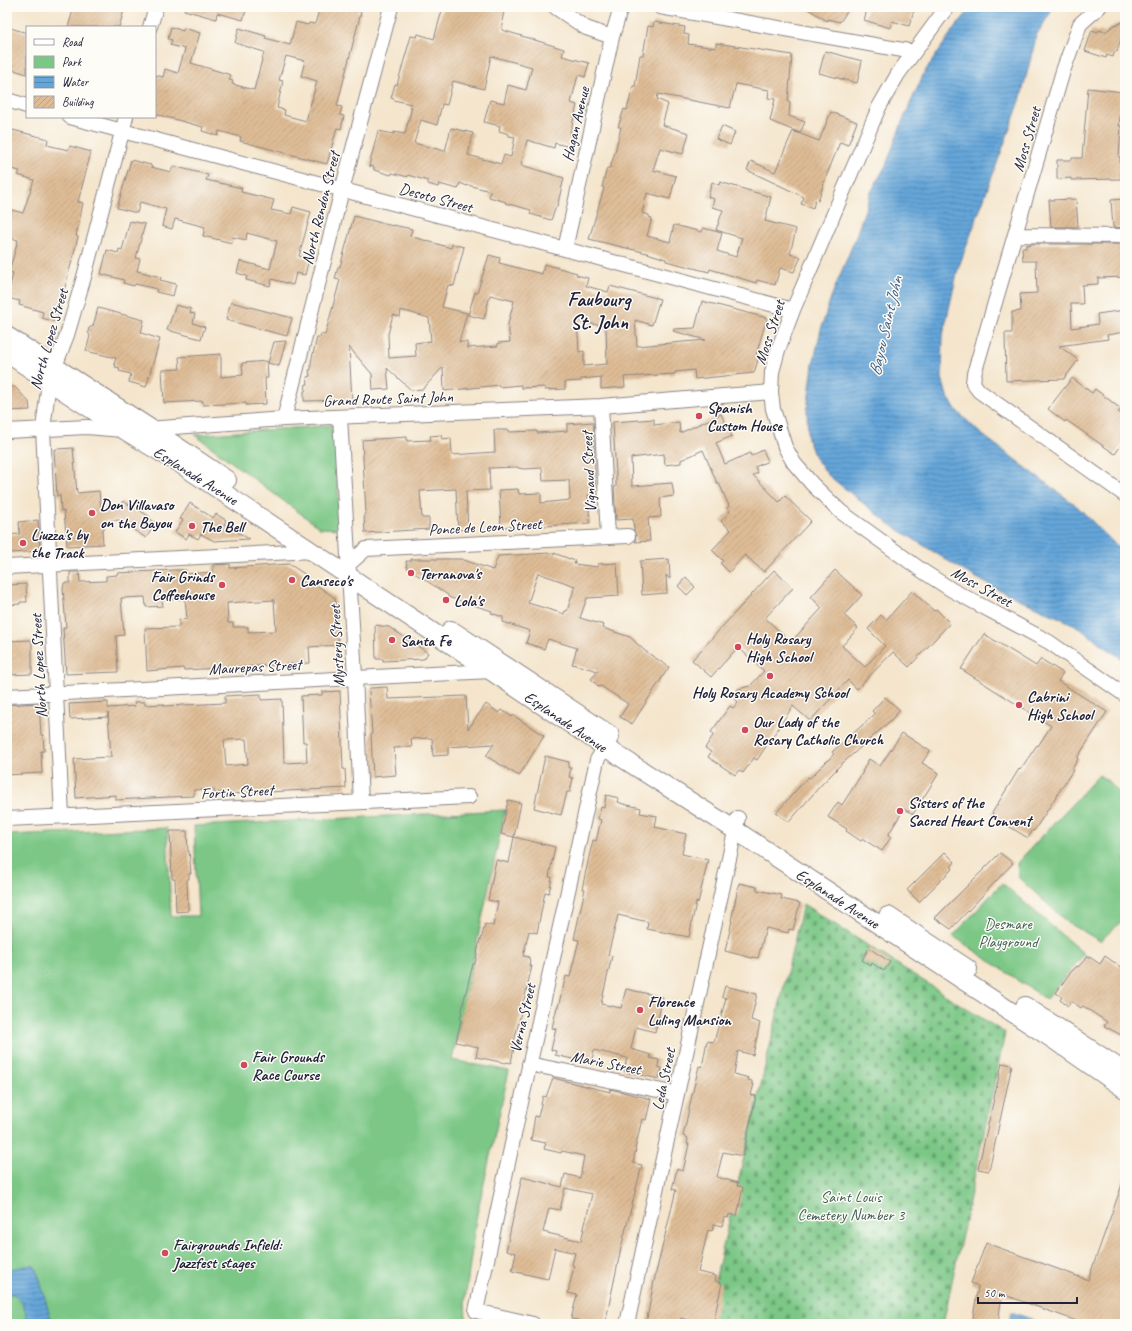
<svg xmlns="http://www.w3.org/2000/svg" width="1132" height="1331" font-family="Caveat,sans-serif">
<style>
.cemetery{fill:url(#cemetery-stones);stroke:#4e7460}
.park{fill:#7bc786;stroke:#4e7460}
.water{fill:url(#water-rules);stroke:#44648a}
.building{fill:url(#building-hatch);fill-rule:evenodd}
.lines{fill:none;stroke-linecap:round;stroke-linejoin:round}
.minor-casing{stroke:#8b8484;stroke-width:16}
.tertiary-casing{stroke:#8b8484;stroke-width:20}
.minor{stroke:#fff;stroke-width:14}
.tertiary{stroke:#fff;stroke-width:18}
.poi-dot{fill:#d1495b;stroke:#fdfcf7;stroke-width:1.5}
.labels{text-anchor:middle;stroke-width:3;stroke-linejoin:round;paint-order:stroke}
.street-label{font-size:16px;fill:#22223b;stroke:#fdfcf7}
.poi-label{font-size:16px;font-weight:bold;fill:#22223b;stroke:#fdfcf7;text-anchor:start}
.park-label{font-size:16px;fill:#415c55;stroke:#fdfcf7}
.water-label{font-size:17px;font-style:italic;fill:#405d82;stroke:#fdfcf7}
.district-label{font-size:20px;font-weight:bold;fill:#22223b;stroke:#fdfcf7}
</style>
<defs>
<pattern id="cemetery-stones" width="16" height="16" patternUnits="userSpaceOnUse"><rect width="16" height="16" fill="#7bc786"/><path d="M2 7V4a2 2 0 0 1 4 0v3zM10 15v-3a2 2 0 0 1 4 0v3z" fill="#64a16f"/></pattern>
<pattern id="water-rules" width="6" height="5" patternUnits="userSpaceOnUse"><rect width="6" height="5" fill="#65a6d9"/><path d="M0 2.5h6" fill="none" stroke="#5387b1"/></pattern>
<pattern id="building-hatch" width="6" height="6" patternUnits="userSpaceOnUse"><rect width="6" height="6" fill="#debc95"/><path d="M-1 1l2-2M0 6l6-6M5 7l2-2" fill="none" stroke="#bea181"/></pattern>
</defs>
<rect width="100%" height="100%" fill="#fdfcf7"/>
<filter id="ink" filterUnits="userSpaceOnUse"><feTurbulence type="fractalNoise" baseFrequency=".025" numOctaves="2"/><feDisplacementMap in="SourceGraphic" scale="8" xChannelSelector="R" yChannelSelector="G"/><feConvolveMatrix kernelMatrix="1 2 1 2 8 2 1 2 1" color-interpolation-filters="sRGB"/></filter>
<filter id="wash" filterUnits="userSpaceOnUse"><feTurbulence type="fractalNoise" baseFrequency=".012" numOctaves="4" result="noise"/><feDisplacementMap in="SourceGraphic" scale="16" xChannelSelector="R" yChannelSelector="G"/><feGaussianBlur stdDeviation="0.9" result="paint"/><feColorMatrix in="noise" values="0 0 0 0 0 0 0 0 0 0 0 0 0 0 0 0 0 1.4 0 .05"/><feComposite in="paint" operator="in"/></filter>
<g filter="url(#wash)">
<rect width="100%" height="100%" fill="#f4e5cc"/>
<!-- cemetery -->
<path class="cemetery" d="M803 904 1005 1033 943 1324H705Z"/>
<!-- park -->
<path class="park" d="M335 425 340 529 320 528 195 435Z
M1099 775 1108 781 1125 799V918L1100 941 1067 922 1018 877 1017 863Z
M505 810 452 1060 509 1071 476 1219 465 1301 466 1320 485 1324H7V835L167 828 171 916H198L194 826Z
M1002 883 1084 954 1046 999 953 936Z"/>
<!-- water -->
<path class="water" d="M972 7H1054L1037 34 1020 101 958 269 943 335 942 378 947 396 958 412 980 433 1078 507 1125 554V661L1075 625 995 588 964 571 888 523 828 475 815 458 808 439 807 410 813 365 821 329 831 297 855 239 871 192 886 165 902 122 924 73 953 30Z
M33 1265 37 1270 52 1324H26C27 1310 24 1303 14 1294H7V1267L10 1269Z
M1011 1312 1034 1320 1033 1324H1009Z"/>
<g id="blocks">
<!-- building -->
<path class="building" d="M74 7H125L119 27H68Z
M185 7H247L243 20 217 13 216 19 184 10Z
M320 7H358L357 11 361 12 337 106 342 107 340 115 344 116 341 129 337 128 327 164 240 141 241 137 219 131 218 136 202 131 203 127 155 114V75L163 77 165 69 178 73 185 49 170 45 172 40 168 39 171 27 183 31 184 28 200 33 191 63 231 75 229 80 233 81 232 84 254 90 264 52 235 43 239 28 266 36 265 38 290 45 296 22 308 25 309 23 315 24ZM286 56 305 61 301 76 317 81 306 121 284 115 285 110 277 108 283 81 279 80Z
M443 7H505L502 21 503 24 502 30 564 49 562 56 589 63 585 77 578 75 571 103 577 105 570 134 573 135 570 147 555 143 554 148 527 140 521 165 564 178 557 207H556L551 220 530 214 531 210 505 203 506 202 489 197 490 191 468 185 467 186 460 183 458 189 439 184 438 187 428 184V181L408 175V177L392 173 391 175 374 170V167L369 166 378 131 394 134V132L405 134 412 107H410L411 104 394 100V99L391 98 395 84 397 85 411 36 417 37 418 34 434 39ZM491 56 532 67 526 90 508 85 504 103 490 100 484 122 500 126 499 131 509 134V136L515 137 511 157 504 155 501 164 468 155 473 133 451 128 445 151 414 143 421 120 437 125 442 104 447 105 453 81 484 89Z
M805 7H850L840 22 828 19 827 21Z
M868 7H915L909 26 892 21 890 28 864 20Z
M1125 20V33L1122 35 1117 52 1115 51 1113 57 1107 55 1106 58 1085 51 1092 30 1098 32 1099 30 1105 32 1116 24 1117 25Z
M654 22 685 27 684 34 689 35 688 44 716 48V43L792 55 788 102 790 103 789 116 805 122 800 133 770 121 775 99 768 98 769 90 736 84 730 108 658 94 657 99 668 104 662 125 689 133 683 154 660 148 653 170 676 176 670 199 647 193 642 213 649 215V217L652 218 647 236 670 242 674 225 702 232 703 228 722 233 717 251 736 257 742 238 716 230 723 210 712 207 714 199 708 197 712 182 719 185 720 182 771 197 765 221 796 229 790 254 801 257 794 272 780 268 775 285 757 280 756 283 710 269 709 272 666 261V259L647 253 589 239 604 188 602 187 607 168H610L615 152 621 127H618L624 109 627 110 633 86H635L640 55H643L648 26 653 27Z
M7 27 27 33V74L7 68Z
M825 51 862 61 857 83 819 73Z
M1088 88 1123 92 1119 126H1121L1119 157H1120L1121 179 1071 180V178L1057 179V160H1072V158H1082Z
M831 112 857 122 848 145 840 142 826 177 818 201 815 200 813 208 801 204 804 197 747 170 751 161 775 172 793 131 819 141Z
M722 126 735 132 730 145 716 139Z
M9 129 48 139 47 145 68 150 70 146 91 152 78 202 83 203 76 236 78 237 56 322 42 318 43 312 19 305 20 301 7 298 13 273 9 272 18 240 7 237V224L12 210 23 213 34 180 18 175 20 171 7 168V137Z
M131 160 151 165V167L171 172 173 166 208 175 206 180 242 188 241 192 274 200 271 210 291 214 293 207 311 212 299 256 309 259 305 275 296 273 293 285 272 279 270 286 246 280 247 276 237 273 240 261 270 269 277 241 247 233 246 240 233 237 232 243 203 236 205 227 175 219 172 229 162 226 166 209 140 202 137 213 117 208Z
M1076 199 1078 227H1051L1049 200Z
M1125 199V228L1113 227 1111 200Z
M354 216 393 226V225L412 229 410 236 451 248 452 244 464 247 454 286 448 285 442 307 467 313 459 342H467V348L498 346V343L510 342 508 324 514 301 490 295 484 319 468 315 475 292 477 293 489 255 500 258 499 263 542 274 544 264 577 273 576 275 588 278 586 286 608 292 610 286 660 299 652 325 635 320 637 346 706 340 673 331 674 329 695 328 702 301 767 318 756 355 759 357 754 373 695 379 694 370 675 372V374L624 377 625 387 601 389V377L581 379V381L565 382V389L545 390V387L521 388V385L499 387V385L444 391 443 367 423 389 411 390 387 368 389 389 373 390 372 374 349 347 352 400 304 401V391H305L306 384H308L307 377 310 376 309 370H311V362L317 338H320L321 334 325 335 340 280 335 279 338 267H340ZM401 310 429 318 431 341 415 343 416 356 389 358 388 334 393 315 400 317ZM577 320 606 327 607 364 584 366V351L579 352Z
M130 221 145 224 136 258 140 259 137 271 161 277 160 280 176 284 173 296 156 292 157 289 135 284 134 286 123 283 124 280 101 274 107 250 118 253 119 249 122 250Z
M1033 244H1125V277L1098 278V284L1082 285 1083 304H1071L1072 328 1098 324 1097 314 1125 310V332L1107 335 1108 339 1059 346 1078 360 1064 379 1006 381 1005 333H1012V312L1021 311 1020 294 1037 293 1036 261H1023L1022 248H1026V245Z
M231 302 292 318 287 336 226 320Z
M176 305 191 309 190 313 195 314 193 323 205 327 201 339 167 330Z
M98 308 144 320 141 333 160 339 146 387 129 382 131 374 119 371 120 368 115 367 116 365 114 364 116 358 86 351 90 336 88 332 89 328 93 326Z
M286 341 279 366 268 363 274 342Z
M221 354V377L243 375 242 363 267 361 268 378H265L266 404 246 405V403L203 405V401L164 403 162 370 180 369 179 357Z
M1072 378 1092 393 1095 389 1121 409 1118 412 1125 417V440L1115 454 1079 429 1066 420 1065 422 1048 409Z
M7 387H15L29 402 30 410 7 411Z
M721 414 732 436 716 443 725 464 750 453 751 456 763 450 768 461 755 467 758 473 753 475 779 502 785 496 811 521 764 572 745 555 729 572 720 563 723 561 712 550 731 530 721 521 730 511 727 508 729 506 719 483H717L703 450 681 460V463L665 465 664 454 631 458 632 486 672 483 674 496 660 498 661 517 648 518 650 541 635 542 636 535 634 530 633 519 616 520 614 487H616V475L613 422 654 419V425L679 422 680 433Z
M593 422 596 495H588L590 523 545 526 501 527 499 490 518 489 519 494 541 493V503L570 500 569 480 543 481 542 468 524 469 518 468V467L489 468 490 490 466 491 468 529 458 530 456 489 420 491 422 518H429V529L365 533 364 514H366L362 440 407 437V441L431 440 430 436 441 435 442 439 451 438 452 455 495 452 494 430H509V432L537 431V433L567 431V424Z
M73 448 77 493 99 491 101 509 119 508 123 501 131 506 132 505 150 517 149 518 156 523 146 538 119 520 103 521 104 530H102L103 544 67 546 64 511H61L60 495 57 496 54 450H56V449Z
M190 503 213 518 216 514 226 520 224 524 249 539 214 541 201 534 198 539 189 534 186 539 175 532 183 520 180 519Z
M38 520 40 551 12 553 11 552H7V535L20 534 19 522Z
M550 553 554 555V553L575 561 574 564 598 567V564L617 563 619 596 587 598 580 618 604 625 603 628 630 637 645 651 669 667 632 724 620 717 628 704 601 686 599 687 591 679 598 671 572 664 577 648 548 639 544 649 526 643 530 631 503 622V617L491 613 492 611 448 597V595L407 568 406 561H411V559H461L493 570 498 556ZM538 573 575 586 567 611H565L564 614 528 603Z
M669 559 670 579 666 575 667 593 642 595 640 561Z
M230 564V568L289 564 306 575 305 577 335 598 339 645 309 647 310 663 184 670 183 668 147 671 145 628 179 627V620L187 619 185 599 162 600 163 606 146 607 145 597 121 598 124 635 116 636 118 672 66 674 63 628 66 627 63 589 64 583H70V572H79L80 582 106 581V576L117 575V573L174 570H186V574L213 572V565ZM274 600 276 631 248 632V627H233V623H228L227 603Z
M774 570 793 588 765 618 791 642 822 608 811 597 835 570 862 595 844 615 858 628 842 646 865 667 885 646 868 629 881 615 886 620 912 591 934 611 936 609 950 623 909 667 893 652 857 689 848 680 810 721 793 706 757 760 754 758 743 773 739 770 735 775 708 757 711 752 705 748 714 734 711 732 730 706 733 708 738 702 733 697 738 689 750 686 764 671 738 647 711 677 692 660Z
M686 577 695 587 687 595 678 586Z
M26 584 27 602H20V604L7 605V585Z
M375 625 389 627 428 653 424 659 383 661V659H376Z
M984 634 1036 666 1041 659 1063 673 1058 681 1107 712 1077 758 1078 759 1072 769 1073 770 1034 831 1033 830 1028 838 992 816 993 814 992 813 1019 769 1020 770 1037 745 1038 746 1051 726 961 669Z
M32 640V674L7 675V641Z
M387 687 388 699 466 696 468 729 486 704 499 713 502 710 512 717 513 715 544 736 519 776 486 756 494 744 448 747V755L433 756 432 738 411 739 412 747 394 748 396 775 373 777 371 734H372L369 691 370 688Z
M340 691 343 769H345L346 788 229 794V792L214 793V789L194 790V796L169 797 116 800V795L76 798 74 759 111 757 108 713V717L70 719 69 704 108 702V708L135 706 134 702H145V705L164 704V706L225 703V696L261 694V700L282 699 284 763 307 762 306 742H303L301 696 322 695V692ZM246 739 248 764 226 766 224 740Z
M885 697 900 710 889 722 836 769H837L820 786 789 822 776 813 808 777 810 778 834 754 832 752 875 714 872 711Z
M39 703 41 735H43L44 751H41L42 773 7 775V705Z
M902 733 930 751 922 763 939 773 913 814 904 809 888 835 891 837 882 851 863 839 861 841 846 831 847 829 828 817 838 802 842 805 863 772H862L869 759 880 766Z
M545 756 569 762 568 768H571L569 777 573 778 570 792H567L561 815 534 808Z
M606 795 619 798 618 802 623 804 641 808 640 813 657 816 655 827 686 834 682 854 708 860 698 903 696 902 689 937 647 929 648 922 618 915 608 955 612 956 601 1004 621 1008 626 989 663 997 655 1032 636 1027 631 1049 651 1055 650 1058 659 1060 658 1067 662 1068 659 1079 624 1071 627 1058 594 1050 592 1060 586 1059 585 1062 555 1055 556 1051 551 1050 556 1029 552 1028 557 1007H558L566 976 570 977 579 940 574 939 585 889H582L589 857 593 840 596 841 601 820 598 819 601 807 604 808Z
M508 800 521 803 514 837 501 834Z
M170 831H187L188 851H189L191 874H189V879H187L188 911 176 912 175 879H172Z
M514 837 555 847 549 877H552L549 893 545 892 537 933 529 931 523 956 529 957V959L530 960 529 966H532L513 1046 514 1047 511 1063 507 1062 506 1063 476 1057 478 1047 456 1042 461 1020H460L464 1000 473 964H475L480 939 481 940 485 924 493 926 498 902 488 900 496 860 509 863Z
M945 852 955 862 951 867 953 868 919 902 907 890Z
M1000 853 1013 863 951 929 935 918Z
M739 883 757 887V890L782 895 781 899 800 903 793 930 789 929 788 933 766 928 758 958 752 957V958L725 951 732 921H731Z
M869 948 890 962 884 971 872 963 871 966 862 960Z
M1088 956 1100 964 1105 956 1125 970V1037L1104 1026 1107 1022 1083 1006 1081 1008 1071 1001 1068 1006 1060 1000 1062 997 1056 993 1069 974 1077 966 1078 967Z
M725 986 757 994 751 1020 760 1023 753 1055 738 1051 734 1074 749 1078 748 1080 752 1081V1084H754L751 1095 756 1096 743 1156 723 1152 717 1177 738 1183 737 1186 743 1187 737 1216 729 1214 728 1218 724 1217 722 1226 714 1224 712 1231 708 1230 698 1272 716 1276 715 1281 722 1283 713 1324 699 1322 681 1318 680 1324H646L654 1281 676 1190 672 1189 677 1169 683 1171 689 1144H687L688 1138 683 1136 693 1091 699 1066 702 1067 707 1041 714 1042 726 998 722 997Z
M1002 1063 1012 1065 989 1171 978 1169Z
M553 1078 610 1092V1089L651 1099 646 1120 642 1119 635 1149H636L633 1163 642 1165 621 1248 605 1324H577L578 1320 571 1319 577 1295 568 1293 574 1266 572 1265 575 1253 555 1248 548 1279 512 1271 516 1253 506 1251 522 1177 562 1187 565 1174 580 1178 584 1156 562 1151 561 1153 544 1149 546 1143 531 1140 535 1116 538 1117 543 1096 546 1097ZM565 1188 592 1194 581 1241 543 1232 549 1208 560 1210Z
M1124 1179 1125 1180V1303L1122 1312 1125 1313V1324H1085L1002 1294 998 1324H972L978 1286 971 1283 986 1243 1088 1280Z"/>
</g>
</g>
<g filter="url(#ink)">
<use href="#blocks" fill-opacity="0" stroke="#8b8484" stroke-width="1"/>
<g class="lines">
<!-- minor casing -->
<g class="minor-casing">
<path id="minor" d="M555 7 586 28 612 37
M660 7 914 52
M947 7 898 74 879 107 793 310 778 350 772 372 771 392 773 409 785 447 794 463 812 484 841 512 924 572 952 590 1049 642 1125 695
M1099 7 1080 24 1063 71 974 374 973 383 979 391 1125 495
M150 27 156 7
M7 100 27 106
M70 117 793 310
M1015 235 1125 236
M565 249 612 37 621 7
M601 406 608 537
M340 417 355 677 361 802
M284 419 342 190 391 7
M147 429 284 419 601 406 771 392
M7 431 87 427 122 430
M349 564 366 549 628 536
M7 567 313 551
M7 696 491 671 493 669
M62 816 43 429 49 382 67 335 84 277 126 117
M7 819 469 797
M529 1064 677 1094
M533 1324 476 1311C515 1127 556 944 597 760L611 738
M627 1324 677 1094 738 818"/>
</g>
<!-- tertiary casing -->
<g class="tertiary-casing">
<path id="tertiary" d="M7 336 151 429 227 480
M7 353C63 391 120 429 179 463L605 747 735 830 1054 1040 1125 1089
M451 630 610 735
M888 916 968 969
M1025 1006 1125 1072"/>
</g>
<!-- minor -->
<use href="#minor" class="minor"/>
<!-- tertiary -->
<use href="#tertiary" class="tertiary"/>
</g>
</g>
<!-- markers -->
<g class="poi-dot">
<circle cx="699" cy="416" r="4"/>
<circle cx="92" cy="513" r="4"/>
<circle cx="192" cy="526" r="4"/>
<circle cx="23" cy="543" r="4"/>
<circle cx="411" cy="573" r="4"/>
<circle cx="292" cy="580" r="4"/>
<circle cx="222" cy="585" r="4"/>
<circle cx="446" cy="600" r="4"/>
<circle cx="392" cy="640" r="4"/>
<circle cx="738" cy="647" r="4"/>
<circle cx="770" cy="676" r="4"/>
<circle cx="1019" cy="705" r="4"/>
<circle cx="745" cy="730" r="4"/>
<circle cx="900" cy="811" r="4"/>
<circle cx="640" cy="1010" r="4"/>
<circle cx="244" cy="1065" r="4"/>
<circle cx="165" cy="1253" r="4"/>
</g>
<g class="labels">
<!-- street labels -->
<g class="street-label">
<text transform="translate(575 124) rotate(-77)" y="6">Hagan Avenue</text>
<text transform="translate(1026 139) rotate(-74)" y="6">Moss Street</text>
<text transform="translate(436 197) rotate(15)" y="6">Desoto Street</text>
<text transform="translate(320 208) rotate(-76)" y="6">North Rendon Street</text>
<text transform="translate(769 332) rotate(-72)" y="6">Moss Street</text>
<text transform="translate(48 339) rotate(-74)" y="6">North Lopez Street</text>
<text transform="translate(388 398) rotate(-2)" y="6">Grand Route Saint John</text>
<text transform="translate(588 472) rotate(-93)" y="6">Vignaud Street</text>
<text transform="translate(196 475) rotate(32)" y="6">Esplanade Avenue</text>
<text transform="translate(485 526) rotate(-3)" y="6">Ponce de Leon Street</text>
<text transform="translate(982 586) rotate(29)" y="6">Moss Street</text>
<text transform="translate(336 646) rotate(-93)" y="6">Mystery Street</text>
<text transform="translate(38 666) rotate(-93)" y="6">North Lopez Street</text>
<text transform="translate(255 666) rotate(-3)" y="6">Maurepas Street</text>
<text transform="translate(566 721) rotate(34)" y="6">Esplanade Avenue</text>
<text transform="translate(237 791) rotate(-3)" y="6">Fortin Street</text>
<text transform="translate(838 898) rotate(33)" y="6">Esplanade Avenue</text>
<text transform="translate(522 1018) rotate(-77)" y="6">Verna Street</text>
<text transform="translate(606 1062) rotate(11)" y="6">Marie Street</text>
<text transform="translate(663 1079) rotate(-78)" y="6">Leda Street</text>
</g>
<!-- poi labels -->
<g class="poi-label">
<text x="707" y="413">Spanish<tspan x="707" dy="18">Custom House</tspan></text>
<text x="100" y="510">Don Villavaso<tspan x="100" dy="18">on the Bayou</tspan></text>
<text x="200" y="532">The Bell</text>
<text x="31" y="540">Liuzza's by<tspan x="31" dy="18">the Track</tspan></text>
<text x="419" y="579">Terranova's</text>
<text x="214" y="582" text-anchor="end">Fair Grinds<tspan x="214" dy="18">Coffeehouse</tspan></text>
<text x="300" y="586">Canseco's</text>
<text x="454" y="606">Lola's</text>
<text x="746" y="644">Holy Rosary<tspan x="746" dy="18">High School</tspan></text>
<text x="400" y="646">Santa Fe</text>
<text x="770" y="698" text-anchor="middle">Holy Rosary Academy School</text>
<text x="1027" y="702">Cabrini<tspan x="1027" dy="18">High School</tspan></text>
<text x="753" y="727">Our Lady of the<tspan x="753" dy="18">Rosary Catholic Church</tspan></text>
<text x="908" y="808">Sisters of the<tspan x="908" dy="18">Sacred Heart Convent</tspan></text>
<text x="648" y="1007">Florence<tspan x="648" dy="18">Luling Mansion</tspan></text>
<text x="252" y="1062">Fair Grounds<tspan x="252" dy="18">Race Course</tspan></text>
<text x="173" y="1250">Fairgrounds Infield:<tspan x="173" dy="18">Jazzfest stages</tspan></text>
</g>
<!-- park labels -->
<g class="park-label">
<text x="1008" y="929">Desmare<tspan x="1008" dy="18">Playground</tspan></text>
<text x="851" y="1202">Saint Louis<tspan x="851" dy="18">Cemetery Number 3</tspan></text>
</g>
<!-- water labels -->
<g class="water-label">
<text transform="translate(885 326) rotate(-77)" y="6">Bayou Saint John</text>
</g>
<!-- district labels -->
<g class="district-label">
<text x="599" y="306">Faubourg<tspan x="599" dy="23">St. John</tspan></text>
</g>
</g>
<!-- margin -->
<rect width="1132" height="1331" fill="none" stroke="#fdfcf7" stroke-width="24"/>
<!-- legend -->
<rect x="26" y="26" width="130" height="92" fill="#fdfcf7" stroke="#a5a5ac"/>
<rect x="34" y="39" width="20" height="6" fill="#ffffff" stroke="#a5a5ac"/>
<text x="62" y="46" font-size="12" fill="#22223b">Road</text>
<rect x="34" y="56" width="20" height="12" fill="#7bc786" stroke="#a5a5ac"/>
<text x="62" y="66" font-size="12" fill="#22223b">Park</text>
<rect x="34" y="76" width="20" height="12" fill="url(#water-rules)" stroke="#a5a5ac"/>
<text x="62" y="86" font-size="12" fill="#22223b">Water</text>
<rect x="34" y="96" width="20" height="12" fill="url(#building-hatch)" stroke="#a5a5ac"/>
<text x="62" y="106" font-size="12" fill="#22223b">Building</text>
<!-- scale -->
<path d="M978 1297v6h99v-6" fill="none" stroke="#22223b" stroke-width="2"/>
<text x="984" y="1297" font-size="12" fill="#22223b" stroke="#fdfcf7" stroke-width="3" paint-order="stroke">50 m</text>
</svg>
